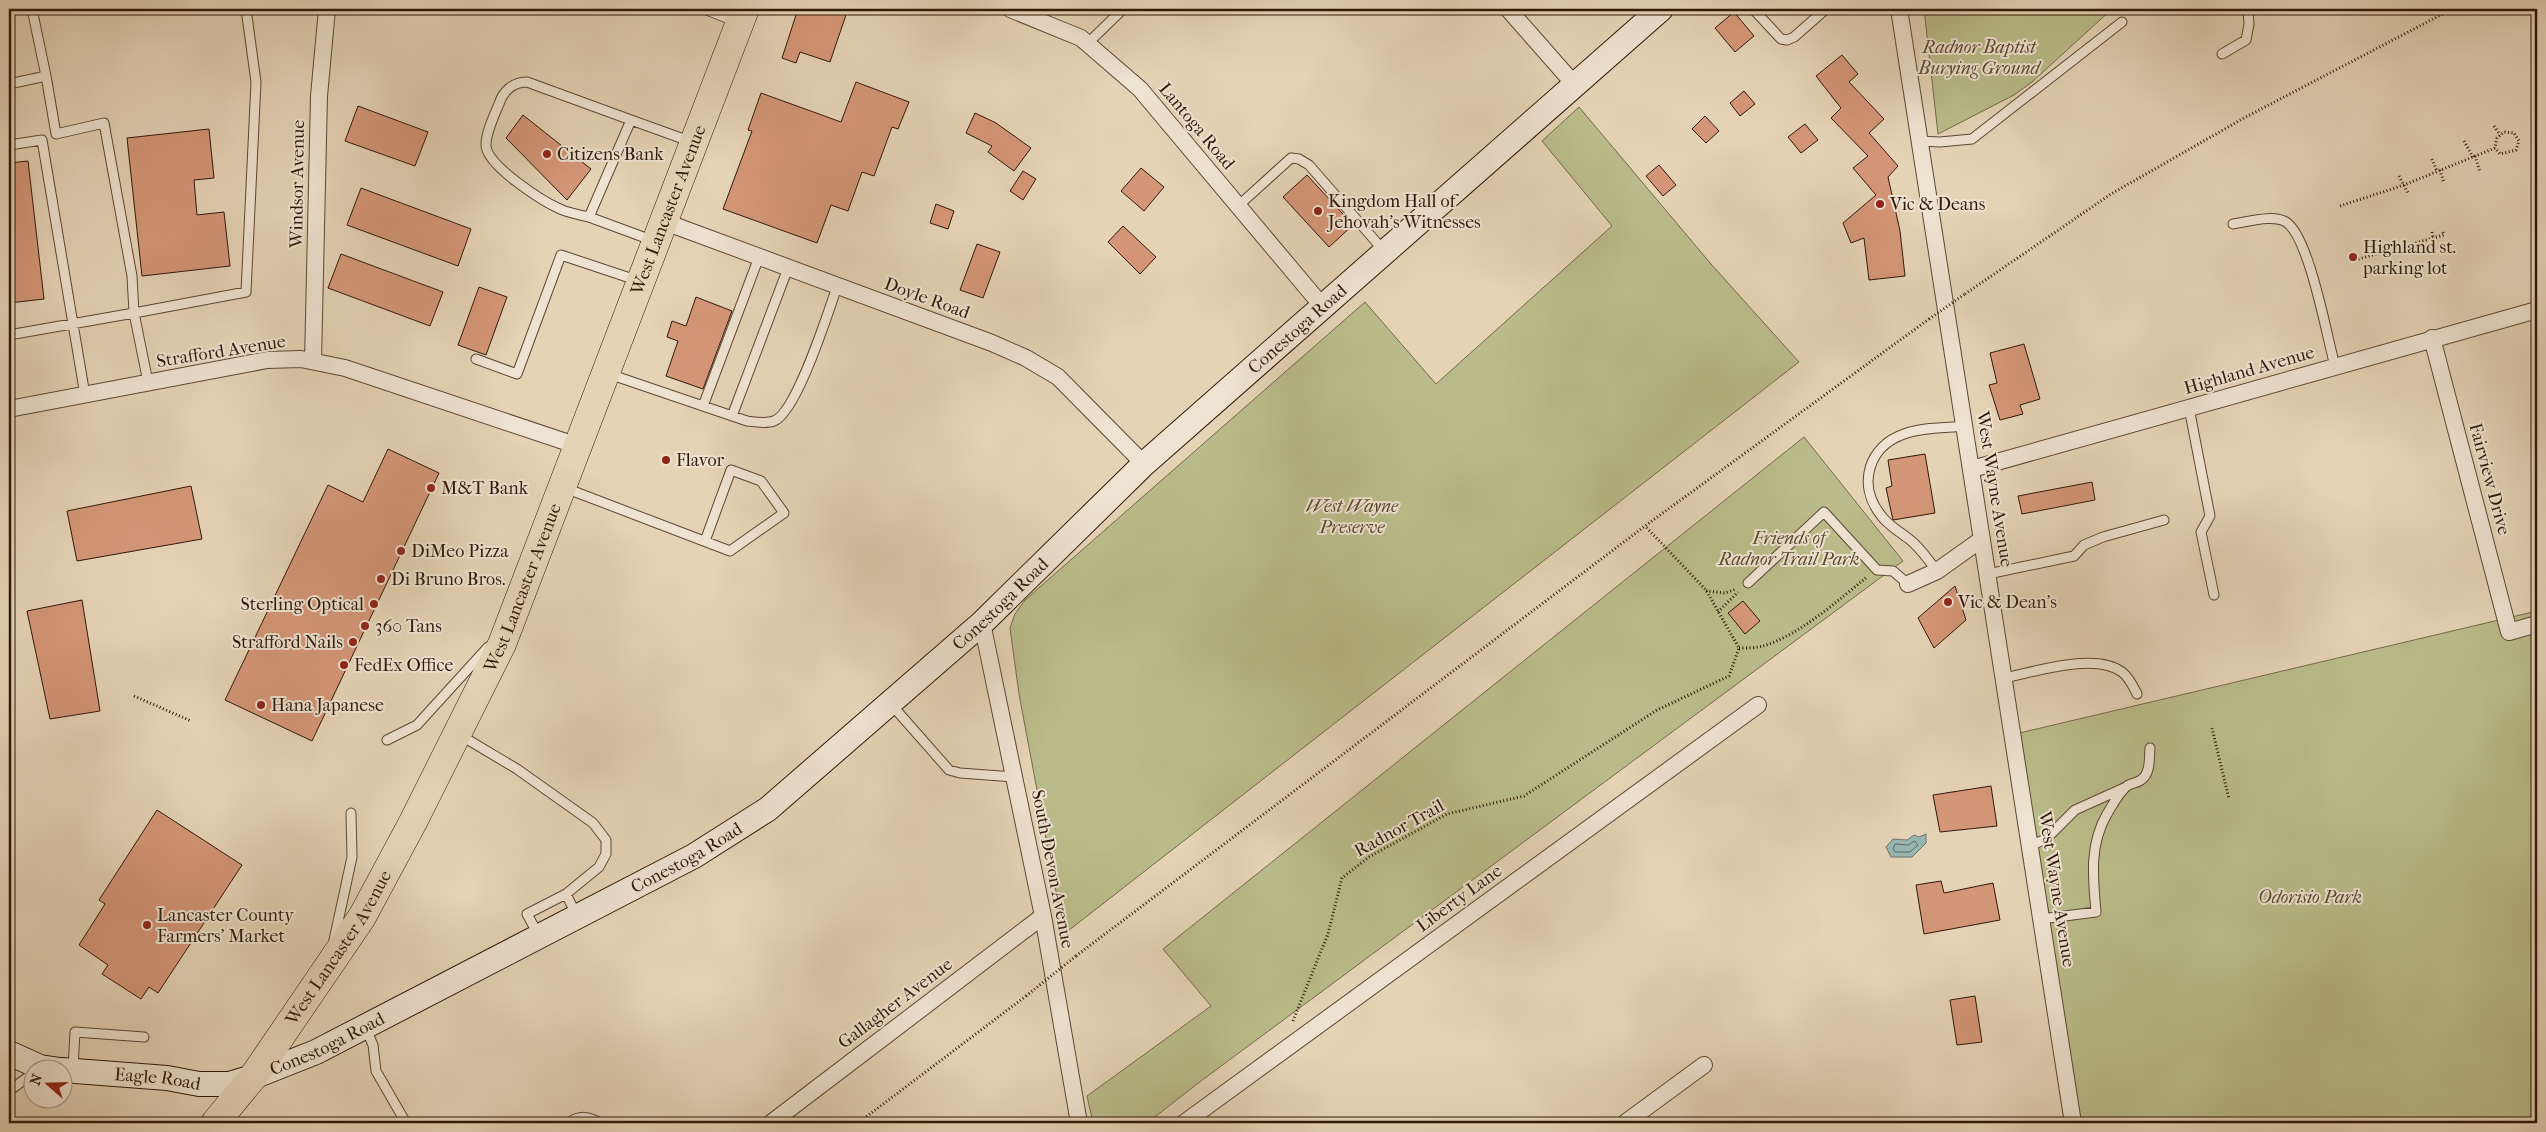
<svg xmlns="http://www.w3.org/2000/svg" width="2546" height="1132" font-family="'IM FELL French Canon',serif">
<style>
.green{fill:#babb8a;stroke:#756a49}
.water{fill:#96b7b1;stroke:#6d776d}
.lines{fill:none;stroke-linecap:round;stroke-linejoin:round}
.shore{stroke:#63685c;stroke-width:1}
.building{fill:#d49678;stroke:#301808}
.lane-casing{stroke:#5d4734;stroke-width:11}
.street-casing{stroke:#5d4734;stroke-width:18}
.secondary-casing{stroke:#301808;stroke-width:26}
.highway-casing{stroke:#301808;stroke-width:29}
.path{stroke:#301808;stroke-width:3;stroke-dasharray:1 2.5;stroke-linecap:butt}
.lane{stroke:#eee2d0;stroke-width:9}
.street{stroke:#eee2d0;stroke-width:16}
.secondary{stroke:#eee2d0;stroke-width:24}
.highway{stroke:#e5d3b6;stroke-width:28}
.path-bridge{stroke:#301808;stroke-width:3;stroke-dasharray:1 2.5;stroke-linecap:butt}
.poi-dot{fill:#8f2418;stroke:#eee2d0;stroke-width:2}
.labels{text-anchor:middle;stroke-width:4;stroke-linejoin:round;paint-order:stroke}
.park-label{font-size:18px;font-style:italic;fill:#59492f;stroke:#eee2d0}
.street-label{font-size:18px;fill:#301808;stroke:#eee2d0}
.poi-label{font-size:18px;fill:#301808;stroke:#eee2d0;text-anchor:start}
</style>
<rect width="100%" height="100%" fill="#e5d3b6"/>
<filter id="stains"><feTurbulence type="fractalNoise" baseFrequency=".004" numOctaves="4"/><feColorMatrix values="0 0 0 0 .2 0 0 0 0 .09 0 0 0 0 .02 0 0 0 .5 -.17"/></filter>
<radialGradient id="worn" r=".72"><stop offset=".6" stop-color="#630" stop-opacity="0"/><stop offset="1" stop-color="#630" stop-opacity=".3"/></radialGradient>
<!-- green -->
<path class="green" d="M1924 9H2112L2032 82 2014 95 1938 134Z
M1579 107 1711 264 1799 362 1064 934 1019 694 1010 628 1015 614 1025 600 1365 302 1436 384 1612 226 1542 141Z
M1804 437 1903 561 1201 1081 1147 1123H1093L1087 1096 1211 1006 1163 949Z
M2537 611V1123H2073L2011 735Z"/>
<!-- water -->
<path class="water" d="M1926 834V843L1912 857H1891L1886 847 1893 839 1907 840 1914 835 1919 837Z"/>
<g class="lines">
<!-- shore -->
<path class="shore" d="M1915 841 1918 845 1910 852H1895L1893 849 1895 844 1908 845Z"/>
</g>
<!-- building -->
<path class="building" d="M798 9H848L830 62 800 52 796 63 782 58Z
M1734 12 1754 36 1735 52 1715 28Z
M1842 55 1858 74 1849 82 1884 119 1869 133 1898 166 1888 177 1900 231 1905 276 1869 280 1864 238 1851 243 1843 223 1876 195 1853 168 1868 156 1831 118 1841 108 1816 76Z
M856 82 909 102 898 129 892 127 874 176 862 172 848 211 831 205 817 243 723 209 752 131 748 130 761 93 841 122Z
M1744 91 1755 104 1740 116 1730 103Z
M358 106 428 132 415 166 345 141Z
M975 113 996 123 1031 148 1014 171 988 152 992 146 966 133Z
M523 115 591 169 567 200 506 138Z
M1705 116 1719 131 1706 143 1692 129Z
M1805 124 1818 140 1801 153 1788 137Z
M209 129 214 178 194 180 197 215 224 212 230 266 142 276 127 138Z
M28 161 44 299 9 303V163Z
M1659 165 1676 185 1663 196 1646 176Z
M1141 168 1164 187 1144 211 1121 191Z
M1023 171 1036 179 1023 200 1010 191Z
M1307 175 1353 225 1329 247 1283 197Z
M361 188 471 229 458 266 347 225Z
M936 204 954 211 948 229 930 223Z
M1123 226 1156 257 1140 274 1108 242Z
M977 244 1000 252 983 298 960 290Z
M341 254 443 292 430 326 328 288Z
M479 287 507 297 486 355 458 345Z
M696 297 732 311 703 389 666 376 678 341 667 337 672 321 686 326Z
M2024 344 2040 399 2020 405 2023 414 2000 420 1989 385 1997 383 1990 353Z
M388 449 439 473 312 741 225 700 328 485 363 502Z
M1925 454 1935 513 1893 520 1886 488 1892 486 1888 460Z
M2092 482 2095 500 2022 514 2018 496Z
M191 486 202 539 77 561 67 511Z
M1955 586 1966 620 1934 648 1918 618Z
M82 600 100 711 50 719 27 611Z
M1743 601 1760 621 1745 634 1728 613Z
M1991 786 1997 826 1940 832 1933 795Z
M157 810 242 865 158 993 149 987 141 999 102 974 108 965 79 945 105 904 99 900Z
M1941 881 1944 893 1993 883 2000 920 1924 934 1916 885Z
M1975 996 1982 1042 1957 1045 1950 1000Z"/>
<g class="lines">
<!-- lane casing -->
<g class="lane-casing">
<path id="lane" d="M32 9 46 76
M704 9 737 22
M1753 9 1781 39 1787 40 1794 37 1826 9
M1087 44 1123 9
M2222 54 2246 40 2249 24 2248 9
M9 84 46 76 56 134 104 123 132 276 134 313 9 335
M1920 141 1940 142 1972 139 2122 22
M9 145 42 140 85 395
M1238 206 1291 158 1299 159 1309 165 1385 252
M589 217C579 215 569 213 560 209 542 201 486 165 486 145 486 132 494 116 499 104 503 91 513 82 527 82L631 120
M2233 224C2248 222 2273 214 2286 222 2309 236 2327 337 2335 366
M654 241 589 217 631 120 692 142
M476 359 517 374 561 255 639 281
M609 374 747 421C755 422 766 424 774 421 797 412 828 312 837 287
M148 382 134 313 246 292 256 82 246 9
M703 406 759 257
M2189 408 2210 516 2201 532 2214 595
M732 416 788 268
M565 488 730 551 784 513 761 481 731 470 705 541
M1937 571C1928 560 1920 547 1909 539 1899 531 1887 525 1880 514 1857 484 1869 446 1904 434 1923 427 1946 428 1965 426
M1988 574 2074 556 2084 545 2103 537 2164 520
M1748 583 1824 512 1877 570 1893 571 1908 584
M2004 678C2035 672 2095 652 2122 672 2129 677 2133 686 2137 694
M890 703 949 770 960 773 1014 777
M460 735 517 769 593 823 606 840V854L599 867 566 894 527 914 539 936
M387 740 417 725 488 647
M2029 846 2046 839 2075 810 2126 787
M566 894 577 916
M2041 919 2096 912C2093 878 2089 845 2107 814 2112 806 2119 792 2127 786 2131 783 2137 783 2141 780 2151 773 2149 758 2150 748
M334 940 352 857 351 813
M365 1027 373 1045 376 1071 406 1123
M73 1069 75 1032 144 1037
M9 1091 32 1074
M568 1123C580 1115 589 1116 600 1123"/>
</g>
<!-- street casing -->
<g class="street-casing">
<path id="street" d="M1010 9 1081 38 1140 89 1323 307
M1508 9 1574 84
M1899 9 2073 1123
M665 222 992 343 1026 358 1058 377 1144 464
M2432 338 2509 632 2537 624
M313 361 319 96 327 9
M9 409 267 360 301 359 345 368 578 446
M1972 469 2537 310
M1908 584 1937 571 1982 539
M982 623 1043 916 1079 1123
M771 1123 1043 916
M1184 1123 1758 705
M1625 1123 1704 1065"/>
</g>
<!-- secondary casing -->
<g class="secondary-casing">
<g id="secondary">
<path d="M9 1053 40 1067 60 1070"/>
<path id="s1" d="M62 1070 167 1078 199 1084H229L253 1077 316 1052 694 856 768 809 982 623 1144 464 1661 9"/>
</g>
</g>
<!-- highway casing -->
<g class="highway-casing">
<g id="highway">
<path id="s2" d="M215 1123 253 1077 362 917 413 822 502 644 745 9"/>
</g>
</g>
<!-- path -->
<path class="path" d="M2494 126 2500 135
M2464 141 2473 157
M2475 156 2480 172
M2432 159 2437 171
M2440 170 2444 183
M2399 176 2408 193
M2340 206 2404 185 2495 148 2497 138 2504 132 2514 133 2519 141 2516 150 2500 154 2495 148
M2432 232 2433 238
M2355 260 2444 235 2442 230
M1965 294 2111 194 2244 118 2452 9
M1706 591 1725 593 1736 589
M1718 612 1738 592
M1739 648C1747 648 1756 648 1763 646 1800 635 1837 601 1867 577
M134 696 191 721
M2212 728 2229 799
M1076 956 1645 526 1929 319
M1293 1021 1328 934 1342 878 1369 857 1447 814 1524 796 1657 710 1729 676 1739 648 1706 590 1645 526
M858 1123 1026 996
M1160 1123 1168 1118"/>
<!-- lane -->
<use href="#lane" class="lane"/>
<!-- street -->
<use href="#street" class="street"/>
<!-- secondary -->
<use href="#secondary" class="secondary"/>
<!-- highway -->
<use href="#highway" class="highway"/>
<!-- path-bridge -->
<path class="path-bridge" d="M1929 319 1965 294
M1026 996 1076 956"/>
</g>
<!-- markers -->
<g class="poi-dot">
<circle cx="547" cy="154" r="5"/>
<circle cx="1880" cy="204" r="5"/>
<circle cx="1318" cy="211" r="5"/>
<circle cx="2353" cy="257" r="5"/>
<circle cx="666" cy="460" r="5"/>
<circle cx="431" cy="488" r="5"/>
<circle cx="401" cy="551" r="5"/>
<circle cx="381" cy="579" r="5"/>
<circle cx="1948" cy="602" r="5"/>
<circle cx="374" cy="604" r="5"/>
<circle cx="365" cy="626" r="5"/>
<circle cx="353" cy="642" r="5"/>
<circle cx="344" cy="665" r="5"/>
<circle cx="261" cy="705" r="5"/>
<circle cx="147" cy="925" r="5"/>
</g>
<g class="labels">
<!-- park labels -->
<g class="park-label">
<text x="1979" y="53">Radnor Baptist<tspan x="1979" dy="21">Burying Ground</tspan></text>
<text x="1352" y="512">West Wayne<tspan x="1352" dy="21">Preserve</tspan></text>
<text x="1789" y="544">Friends of<tspan x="1789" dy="21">Radnor Trail Park</tspan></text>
<text x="2310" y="903">Odorisio Park</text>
</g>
<!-- street labels -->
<g class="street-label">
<text transform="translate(1197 126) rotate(50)" y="6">Lantoga Road</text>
<text transform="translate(297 184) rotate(-89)" y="6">Windsor Avenue</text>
<text dy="6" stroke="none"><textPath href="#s2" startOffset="1025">West Lancaster Avenue</textPath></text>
<text transform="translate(927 298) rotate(20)" y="6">Doyle Road</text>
<text dy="6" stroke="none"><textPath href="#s1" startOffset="1489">Conestoga Road</textPath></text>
<text transform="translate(221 351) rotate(-9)" y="6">Strafford Avenue</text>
<text transform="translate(2249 370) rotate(-16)" y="6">Highland Avenue</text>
<text transform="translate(2490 479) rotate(75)" y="6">Fairview Drive</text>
<text transform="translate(1995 489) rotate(81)" y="6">West Wayne Avenue</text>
<text dy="6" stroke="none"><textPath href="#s2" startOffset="620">West Lancaster Avenue</textPath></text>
<text dy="6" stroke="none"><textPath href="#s1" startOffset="1084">Conestoga Road</textPath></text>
<text transform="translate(1399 828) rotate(-29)" y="6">Radnor Trail</text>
<text dy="6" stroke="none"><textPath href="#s1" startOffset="679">Conestoga Road</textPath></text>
<text transform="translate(1053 869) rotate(79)" y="6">South Devon Avenue</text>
<text transform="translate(2057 889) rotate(81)" y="6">West Wayne Avenue</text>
<text transform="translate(1459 898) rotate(-36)" y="6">Liberty Lane</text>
<text dy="6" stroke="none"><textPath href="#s2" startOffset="215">West Lancaster Avenue</textPath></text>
<text transform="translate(895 1003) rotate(-37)" y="6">Gallagher Avenue</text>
<text dy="6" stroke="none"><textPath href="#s1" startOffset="274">Conestoga Road</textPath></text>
<text dy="6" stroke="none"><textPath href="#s1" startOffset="96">Eagle Road</textPath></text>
</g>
<!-- poi labels -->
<g class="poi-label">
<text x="557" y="160">Citizens Bank</text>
<text x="1328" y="207">Kingdom Hall of<tspan x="1328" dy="21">Jehovah's Witnesses</tspan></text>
<text x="1890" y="210">Vic &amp; Deans</text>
<text x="2363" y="253">Highland st.<tspan x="2363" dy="21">parking lot</tspan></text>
<text x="676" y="466">Flavor</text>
<text x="441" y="494">M&amp;T Bank</text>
<text x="411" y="557">DiMeo Pizza</text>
<text x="391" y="585">Di Bruno Bros.</text>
<text x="1958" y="608">Vic &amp; Dean's</text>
<text x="364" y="610" text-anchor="end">Sterling Optical</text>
<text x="375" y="632">360 Tans</text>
<text x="343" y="648" text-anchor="end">Strafford Nails</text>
<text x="354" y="671">FedEx Office</text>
<text x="271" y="711">Hana Japanese</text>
<text x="157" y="921">Lancaster County<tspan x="157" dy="21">Farmers' Market</tspan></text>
</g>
</g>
<!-- margin -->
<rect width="2546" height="1132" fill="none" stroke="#e5d3b6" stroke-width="30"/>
<rect x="10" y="10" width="2526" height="1112" fill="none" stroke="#301808" stroke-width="2.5"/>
<rect x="15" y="15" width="2516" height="1102" fill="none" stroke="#301808"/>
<!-- north arrow -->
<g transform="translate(48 1084) rotate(290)"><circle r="24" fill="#eee2d0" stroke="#a29180"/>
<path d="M0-4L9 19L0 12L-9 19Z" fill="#8f2418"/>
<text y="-8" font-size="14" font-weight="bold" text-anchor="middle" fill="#301808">N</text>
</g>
<rect width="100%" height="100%" filter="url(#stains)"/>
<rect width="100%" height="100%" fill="url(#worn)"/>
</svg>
